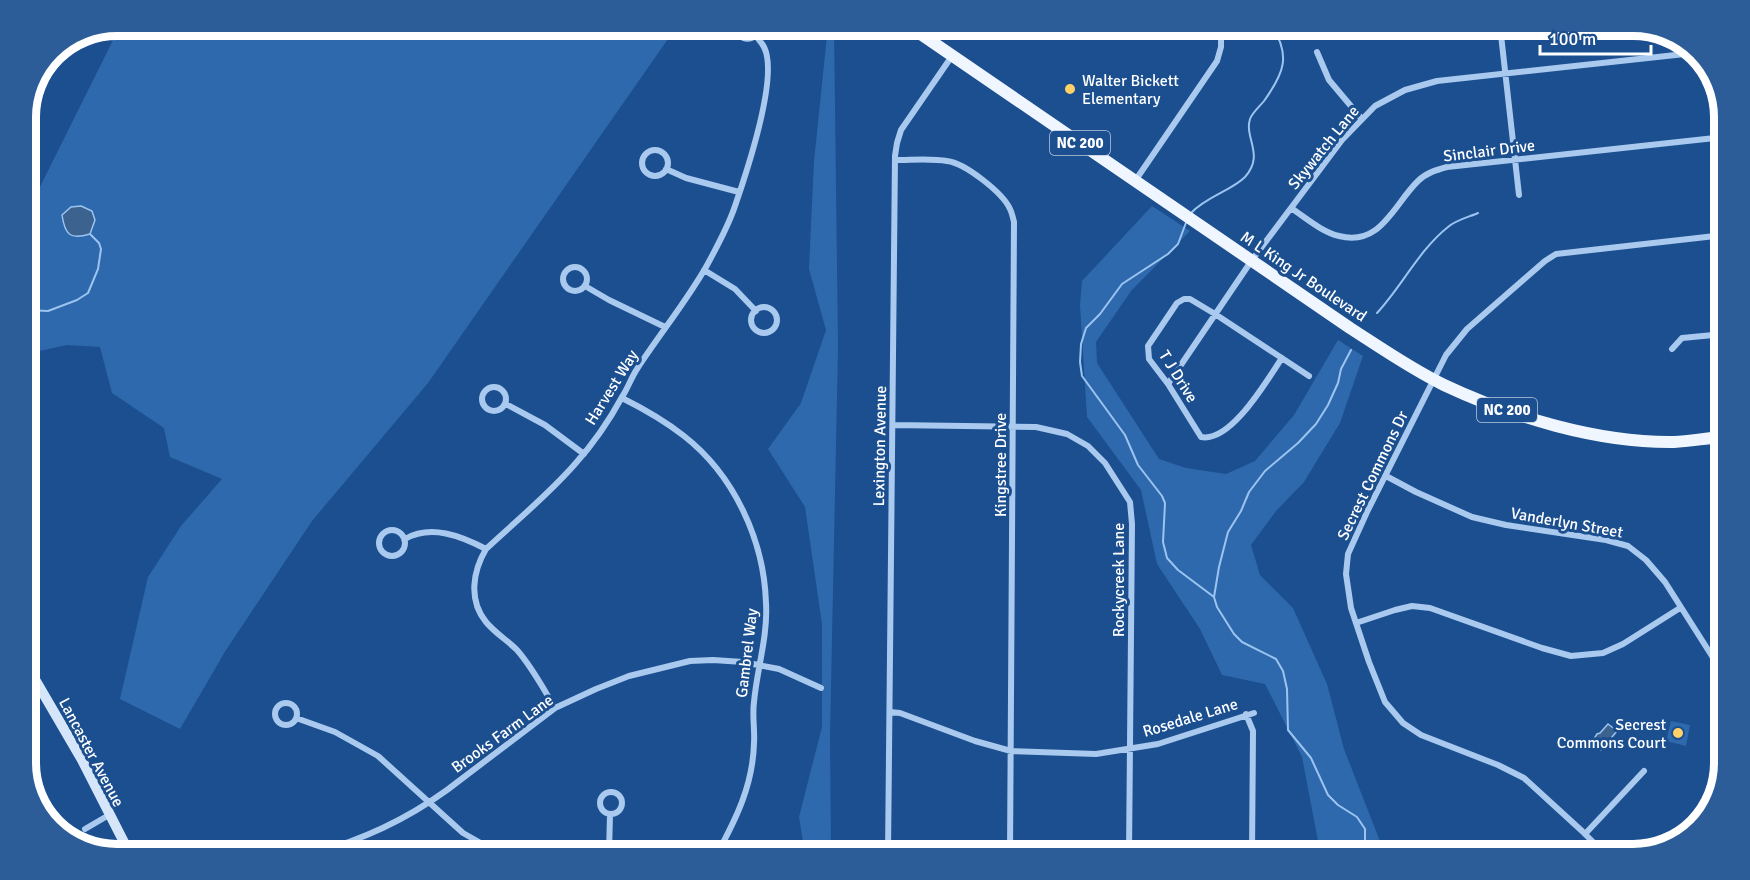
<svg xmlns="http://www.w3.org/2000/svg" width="1750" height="880" font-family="Signika,sans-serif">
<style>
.green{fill:#2e69ad}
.water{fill:#3c6290;stroke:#9cc4f0;stroke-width:1.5}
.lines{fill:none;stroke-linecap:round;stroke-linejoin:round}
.stream{stroke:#9cc4f0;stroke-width:2}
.minor{stroke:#a9c9ee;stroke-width:6}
.secondary{stroke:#d6e6fa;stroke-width:10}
.primary{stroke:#f0f6ff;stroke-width:12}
.poi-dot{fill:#ffd166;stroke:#1b4f8f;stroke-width:2}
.labels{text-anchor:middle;stroke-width:6;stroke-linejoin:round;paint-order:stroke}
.shield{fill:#1b4f8f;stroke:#bbcadd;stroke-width:1.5}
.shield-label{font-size:15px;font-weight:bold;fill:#fff}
.poi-label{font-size:16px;fill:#fff;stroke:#1b4f8f;text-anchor:start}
.street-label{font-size:16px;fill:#fff;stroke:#1b4f8f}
.rim{fill:none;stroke:#fff;stroke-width:8}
</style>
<rect width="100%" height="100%" fill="#1b4f8f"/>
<!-- green -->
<path class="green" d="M120 26H677L428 383 312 521 226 650 180 729 120 699 148 577 181 526 222 479 170 457 164 428 112 393 100 347 67 345 26 354V215Z
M828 26H834L838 347 830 736 831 854H805L799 817 822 727V624L805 507 768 449 801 403 826 330 809 269 814 161Z
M1261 26H1293L1300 38Z
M1152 206 1190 231 1131 291 1096 342 1097 363 1159 459 1186 468 1226 474 1255 461 1294 415 1338 340 1363 356 1340 423 1304 482 1276 511 1251 545 1260 575 1293 608 1327 684 1344 749 1385 854H1318V841L1302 757 1265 684 1222 675 1200 629 1157 564 1141 490 1087 417 1080 305 1082 281Z
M1671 721 1690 725 1686 746 1666 741Z"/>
<!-- water -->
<path class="water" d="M81 206 92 211 95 220 90 234C70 240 65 235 62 215L71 207Z
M1608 724 1617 731 1601 750 1592 742 1597 734 1600 733Z"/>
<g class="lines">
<!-- stream -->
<path class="stream" d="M1191 213C1207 196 1231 191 1245 177 1265 155 1244 138 1250 119 1252 113 1260 106 1264 101 1284 73 1291 56 1272 26
M1187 220 1178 244 1168 254 1122 284 1100 314 1086 328 1081 344 1080 362 1082 376 1125 435 1138 465 1162 496 1165 503 1163 542 1167 558 1178 570 1214 597
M26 310 48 311 77 300 88 293 98 269 101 249 99 243 90 234
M1377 313C1402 286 1419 250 1448 227 1456 220 1469 217 1478 213
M1351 350 1341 369 1338 383 1328 405 1316 424 1298 443 1265 471 1249 492 1241 511 1228 532 1219 567 1214 597 1217 607 1234 634 1242 642 1276 659 1283 671 1287 689 1288 730 1311 758 1328 795 1338 805 1357 817 1365 829V843L1360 854"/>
<!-- minor -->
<path class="minor" d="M735 26C738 43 757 43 760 26
M1500 26 1519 195
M1317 52 1329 80 1361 118
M642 163a13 13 0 1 1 26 0a13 13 0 1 1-26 0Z
M895 160C912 160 931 158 947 161 965 163 1003 193 1010 209 1012 213 1013 218 1014 222L1010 854
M666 169 686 178 739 192
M1135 181 1217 61 1221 47V37
M1291 208C1306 218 1322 232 1339 236 1381 247 1394 204 1418 181 1426 173 1436 170 1447 167L1724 137
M563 279a12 12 0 1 1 24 0a12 12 0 1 1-24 0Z
M704 270 735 289 756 311
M585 286 609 300 665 327
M751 320a13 13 0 1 1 26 0a13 13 0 1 1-26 0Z
M1672 349 1682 338 1724 334
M1282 358C1267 380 1231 443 1201 437L1168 384 1149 359 1148 346 1177 303 1184 299H1190L1215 314 1309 376
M1168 384 1252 260 1342 140 1375 106 1405 90 1437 81 1694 53
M482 399a12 12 0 1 1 24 0a12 12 0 1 1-24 0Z
M622 398C644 409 665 421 684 436 734 475 764 540 766 603 768 636 757 669 754 702 752 716 755 730 754 743 753 785 736 819 717 854
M506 404 545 425 584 454
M893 425 1036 427 1067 434 1088 446 1105 463 1130 502 1132 524 1129 854
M1386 476 1416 492 1472 517 1506 525 1606 540 1628 546 1646 560 1665 582 1724 675
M379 543a13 13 0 1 1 26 0a13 13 0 1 1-26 0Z
M405 539C431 524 461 536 486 549
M1356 623 1395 610 1412 606 1430 608 1542 648 1571 656 1603 653 1623 644 1680 608
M275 714a11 11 0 1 1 22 0a11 11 0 1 1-22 0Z
M555 708C543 688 532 667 517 650 507 640 495 633 486 622 468 600 473 571 486 549 516 521 548 495 575 464 593 444 609 421 622 397 628 388 631 378 637 369 659 335 686 302 706 267 717 247 728 227 735 206 746 174 779 76 764 47 762 43 758 39 756 36
M890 712 900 713 975 741 1011 751 1096 754 1158 744 1254 713
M1246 714 1253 731 1252 854
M296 718 335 732 378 756 463 833 500 854
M600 803a11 11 0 1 1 22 0a11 11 0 1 1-22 0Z
M85 829 109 815
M1585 834 1644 771
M313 854C363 839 404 821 447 790L555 708 596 689 629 676 690 661 713 660 743 662 779 669 821 688
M609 854 610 814
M888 854 895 156 897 143 901 130 952 56
M1605 854 1582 831 1524 778 1498 765 1421 735 1403 723 1385 702 1369 662 1351 608 1346 574 1348 554 1367 512 1446 355 1467 329 1545 261 1556 254 1724 235"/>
<!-- secondary -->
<path class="secondary" d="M26 664 82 760 130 854"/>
<!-- primary -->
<path class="primary" d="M909 26 1350 328C1381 348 1411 369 1444 385 1512 417 1598 443 1674 442 1691 441 1708 438 1724 437"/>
</g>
<!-- markers -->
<g class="poi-dot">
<circle cx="1070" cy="89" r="6"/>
<circle cx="1678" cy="733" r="6"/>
</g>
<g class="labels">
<!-- shield labels -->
<g class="shield">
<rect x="1050" y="131" width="60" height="24" rx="4.5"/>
<rect x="1477" y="398" width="60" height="24" rx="4.5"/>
</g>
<g class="shield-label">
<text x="1080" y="148">NC 200</text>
<text x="1507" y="415">NC 200</text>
</g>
<!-- poi labels -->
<g class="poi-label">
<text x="1082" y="86">Walter Bickett<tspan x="1082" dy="18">Elementary</tspan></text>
<text x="1666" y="730" text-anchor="end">Secrest<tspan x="1666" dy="18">Commons Court</tspan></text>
</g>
<!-- street labels -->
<g class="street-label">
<text transform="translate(1323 147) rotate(-51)" y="6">Skywatch Lane</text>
<text transform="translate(1489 150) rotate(-7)" y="6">Sinclair Drive</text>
<text transform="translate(1304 276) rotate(34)" y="6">M L King Jr Boulevard</text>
<text transform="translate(1179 376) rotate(58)" y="6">T J Drive</text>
<text transform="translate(611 387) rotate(-58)" y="6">Harvest Way</text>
<text transform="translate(879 446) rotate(-89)" y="6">Lexington Avenue</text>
<text transform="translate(1000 465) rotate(-90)" y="6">Kingstree Drive</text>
<text transform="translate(1372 475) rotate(-64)" y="6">Secrest Commons Dr</text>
<text transform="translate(1567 522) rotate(10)" y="6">Vanderlyn Street</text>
<text transform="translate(1118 580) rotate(-90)" y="6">Rockycreek Lane</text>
<text transform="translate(746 653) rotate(-83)" y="6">Gambrel Way</text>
<text transform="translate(1190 717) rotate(-17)" y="6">Rosedale Lane</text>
<text transform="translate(502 733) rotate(-36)" y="6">Brooks Farm Lane</text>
<text transform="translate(92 752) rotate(62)" y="6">Lancaster Avenue</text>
</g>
</g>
<!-- crop -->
<path d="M0 0H1750V880H0ZM117 36H1633A81 81 0 0 1 1714 117V763A81 81 0 0 1 1633 844H117A81 81 0 0 1 36 763V117A81 81 0 0 1 117 36Z" fill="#2d5d98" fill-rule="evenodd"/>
<path class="rim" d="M117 36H1633A81 81 0 0 1 1714 117V763A81 81 0 0 1 1633 844H117A81 81 0 0 1 36 763V117A81 81 0 0 1 117 36Z"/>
<!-- scale -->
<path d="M1540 45v9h111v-9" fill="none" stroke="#ffffff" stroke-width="3"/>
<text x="1549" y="45" font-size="18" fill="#ffffff" stroke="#1b4f8f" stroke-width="4.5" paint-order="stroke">100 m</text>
</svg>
